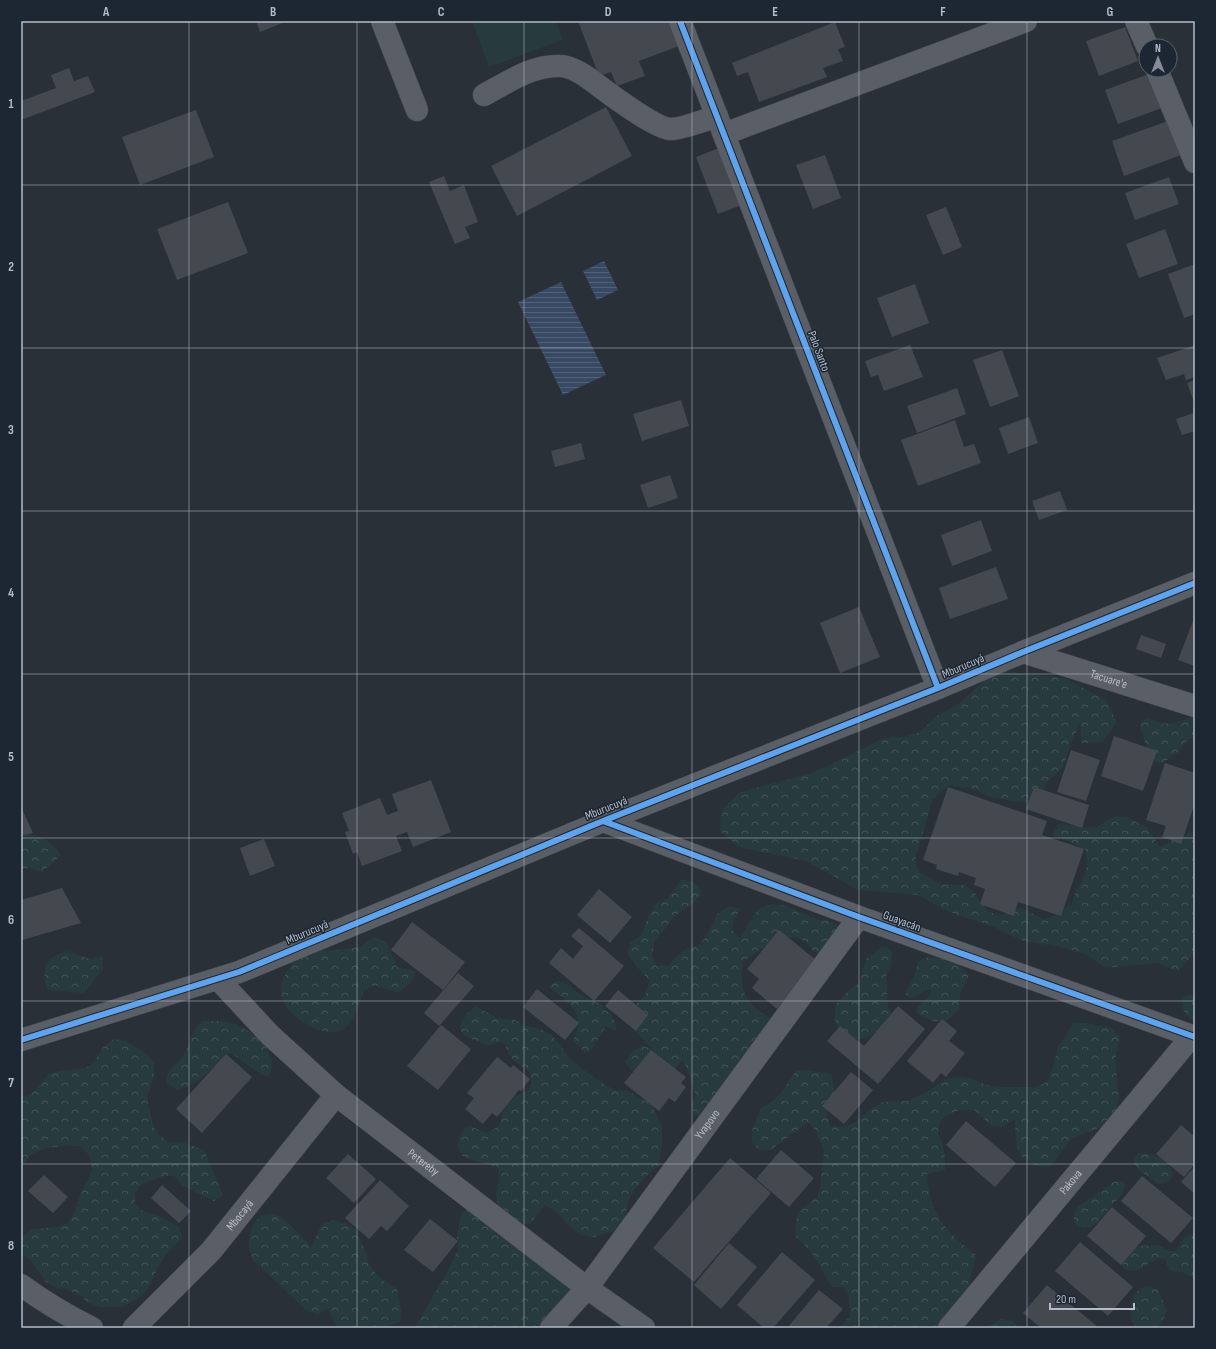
<svg xmlns="http://www.w3.org/2000/svg" width="1216" height="1349" font-family="'Sofia Sans Condensed',sans-serif">
<style>
.forest{fill:url(#forest-crowns)}
.pitch{fill:#273a3e}
.water{fill:url(#water-rules)}
.building{fill:#444950}
.lines{fill:none;stroke-linecap:round;stroke-linejoin:round}
.minor-casing{stroke:#484c53;stroke-width:23}
.minor{stroke:#5a5e66;stroke-width:22}
.cycleway-casing{stroke:#1d2633;stroke-width:8}
.cycleway{stroke:#60a3ed;stroke-width:6}
.grid{fill:none;stroke:#b4bcc9;stroke-width:1;stroke-opacity:0.55}
.labels{text-anchor:middle;stroke-width:3;stroke-linejoin:round;paint-order:stroke}
.street-label{font-size:12px;fill:#b4bcc9;stroke:#1d2633}
.neatline{fill:none;stroke:#b4bcc9;stroke-width:1.5}
.grid-label{font-size:13px;text-anchor:middle;font-weight:bold;fill:#b4bcc9}
</style>
<defs>
<pattern id="forest-crowns" width="20" height="18" patternUnits="userSpaceOnUse"><rect width="20" height="18" fill="#273a3e"/><path d="M2 6a3 3 0 1 1 6 0M12 15a3 3 0 1 1 6 0" fill="none" stroke="#445559"/></pattern>
<pattern id="water-rules" width="6" height="5" patternUnits="userSpaceOnUse"><rect width="6" height="5" fill="#384963"/><path d="M0 2.5h6" fill="none" stroke="#526178"/></pattern>
</defs>
<rect width="100%" height="100%" fill="#2a3038"/>
<!-- forest -->
<path class="forest" d="M994 671 1065 678 1107 701 1117 723 1102 742 1081 743V723L1071 742 1064 766 1047 782 1037 804 993 798 971 788 949 785 932 801 915 860 919 872 940 884 963 885 973 891 987 910 998 916 1022 908 1043 919 1054 916 1072 904C1075 888 1080 887 1085 874 1088 866 1086 857 1085 849L1053 834 1059 824 1095 828 1115 816 1126 817 1147 827 1160 847 1195 830V951L1191 957 1178 971 1157 963 1106 968 1087 955 1061 947 1023 941 992 926 949 912 918 895 858 890 806 861 739 847 721 832 720 820 723 809 740 792 813 773 880 740 892 737H904L920 732 938 715 959 704Z
M1195 714V736L1186 742 1178 752 1163 763 1157 762 1149 755 1140 726 1141 721 1147 718C1151 719 1156 722 1160 723 1172 725 1186 721 1195 714Z
M21 833C42 837 48 837 61 855L42 872 30 868 21 869Z
M682 879 694 882 702 891 696 901 675 916 654 943 652 956 657 966 669 965 677 956 687 948 699 945 707 935 718 913 728 906 741 909 734 919 732 930 740 938 753 916 760 908 772 904 784 905 816 919 829 921 840 926 824 955 813 951 806 942 796 937 785 938 761 949 743 962C738 994 748 1007 776 1021L706 1116H695L691 1105 695 1095 688 1070 682 1060 675 1069 642 1077 632 1071 625 1062 632 1052 642 1046 653 1049C645 1043 641 1038 636 1030 624 1011 636 1007 646 993 648 990 648 985 649 981 642 971 634 964 627 954L630 943 641 935 650 913 657 903 667 899Z
M374 937 387 943 397 967 416 971 411 983 398 993 374 985 364 990C360 1000 354 1022 345 1028 323 1044 274 1010 281 985 283 974 296 960 302 951H329L360 947Z
M882 947 888 948 892 952 891 965 886 976 888 1006 891 1012 893 1025 866 1038 860 1039 855 1038 840 1028 836 1025 835 1019V1007L838 1001 847 992 859 983 866 959Z
M66 951 90 959 102 956 103 969 84 993 47 990C41 967 44 959 66 951Z
M930 957C951 958 955 959 969 976L960 993 959 1010 945 1022 932 1021 917 1014V1008L930 995 931 989C922 990 918 997 910 998L906 994C907 988 910 985 913 979 919 968 913 961 930 957Z
M558 981 564 982 584 997 602 1005 605 1010 610 1013 616 1024V1031L606 1026 590 1052 585 1053 573 1041C586 1015 571 1003 550 988L552 983Z
M1195 994V1021C1184 1017 1181 1008 1183 997Z
M476 1006 497 1018 515 1020 526 1026 540 1029 552 1035 571 1060 593 1077 614 1090H626L651 1104 662 1127V1140L659 1165C649 1173 632 1189 628 1202 626 1209 626 1217 625 1224L616 1230 594 1237 581 1235 572 1229 556 1211 545 1205 530 1224H518L507 1216 498 1206 496 1193 499 1179V1168L464 1157C453 1146 459 1139 465 1127L471 1126 481 1131 488 1133 499 1125 504 1107 512 1098 529 1090C538 1067 520 1070 510 1056 508 1053 506 1048 505 1044L500 1042 488 1046C482 1042 474 1041 468 1037 450 1028 467 1013 476 1006Z
M203 1021H222L236 1024 260 1038 264 1043 272 1060 271 1072 267 1077C253 1071 243 1060 230 1053 212 1069 200 1083 177 1090L167 1083C167 1079 166 1075 169 1071 172 1066 178 1063 182 1058 191 1046 191 1029 203 1021Z
M1074 1023H1087L1111 1028 1120 1037 1115 1060 1119 1097 1117 1108 1114 1119 1104 1126 1072 1138 1050 1167C1014 1165 1016 1147 1015 1119L1003 1127 992 1126 974 1110C957 1110 953 1110 940 1121L938 1134 943 1145 945 1157V1170L927 1174C930 1215 945 1231 976 1255L967 1294 954 1315 935 1328H838L850 1317 849 1297 844 1287H832C821 1268 812 1250 796 1237L795 1226 798 1213 806 1205 816 1198 821 1188V1176L824 1152 816 1131 808 1122 771 1150H759L752 1142V1131L761 1108 771 1102 781 1093 796 1071 808 1070 831 1074 836 1095 828 1102 827 1114 830 1126 843 1127 854 1123 872 1108 883 1102 907 1101 929 1091 939 1083 950 1078 963 1077 975 1080 986 1085 999 1087H1036L1047 1082 1052 1070 1058 1047Z
M114 1039 126 1041 136 1047 147 1054 154 1063V1076L147 1098 153 1126 159 1135 169 1142H182L204 1150 223 1195 214 1201 182 1185 174 1176H164L142 1184 135 1193V1205L145 1212 157 1215 179 1227 182 1238 166 1255 159 1265 149 1287 142 1296 122 1307H100L89 1303 79 1295 68 1290 56 1288 45 1281 32 1262 21 1253V1239L32 1229 57 1227 68 1223 74 1213 82 1190 89 1179 92 1167 88 1154 80 1146C68 1145 40 1147 31 1155 27 1158 24 1163 21 1167V1097C42 1093 38 1079 52 1073 62 1069 82 1071 89 1066 96 1061 97 1057 102 1049 105 1045 110 1042 114 1039Z
M1138 1153C1156 1155 1165 1156 1173 1173L1170 1181 1159 1184 1139 1170 1134 1164 1135 1158Z
M1121 1181 1126 1184 1121 1195 1096 1224 1090 1227H1078C1072 1220 1073 1214 1078 1207L1114 1182Z
M472 1207 571 1289 564 1300 567 1325 566 1328H416V1326L447 1272 458 1249 457 1237 461 1213Z
M273 1213 284 1219 312 1247 321 1225 333 1220 345 1223 355 1229 366 1252 369 1264 376 1274 385 1282 397 1289 401 1311 400 1322C381 1330 359 1328 338 1328L327 1308 318 1315 307 1311 253 1260 249 1250V1237L253 1224 262 1215Z
M1195 1232V1279L1182 1272 1170 1271 1166 1260C1151 1252 1145 1277 1124 1269L1122 1263 1128 1253 1138 1246 1157 1245 1169 1251H1176L1184 1238Z
M1145 1286 1157 1288 1167 1310 1162 1322 1158 1328C1152 1328 1144 1330 1138 1328 1128 1325 1129 1301 1135 1294 1137 1291 1142 1288 1145 1286Z
M1000 1319 1012 1321 1019 1328H986Z"/>
<!-- pitch -->
<path class="pitch" d="M472 21H556L563 40 489 67Z"/>
<!-- water -->
<path class="water" d="M604 261 618 290 597 300 583 271Z
M561 282 606 375 563 395 518 302Z"/>
<!-- building -->
<path class="building" d="M256 21H287L260 32Z
M578 21H670L679 46 639 61 645 76 617 86 611 72 599 76Z
M835 22 845 47 838 49 843 61 823 68 827 77 759 102 748 72 737 76 732 63Z
M1125 27 1138 61 1099 76 1086 41Z
M69 68 74 81 88 76 95 92 21 120V101L56 88 51 75Z
M1149 74 1162 108 1118 124 1105 90Z
M606 107 632 156 517 216 491 166Z
M196 110 214 157 140 185 122 137Z
M1168 121 1181 155 1124 176 1112 141Z
M724 146 747 203 718 214 696 157Z
M825 155 841 198 813 209 796 165Z
M444 176 450 191 464 185 478 222 465 227 470 238 455 244 429 182Z
M1169 177 1179 204 1135 220 1125 193Z
M228 202 248 253 177 280 157 229Z
M946 207 962 247 943 255 926 215Z
M1165 229 1178 264 1139 278 1126 244Z
M1195 264V314L1184 318 1168 274Z
M915 284 929 323 892 337 877 298Z
M910 345 923 377 884 391 878 375 871 377 865 361Z
M1195 345V377L1186 380 1184 374 1166 380 1157 358 1175 352 1178 360 1175 352Z
M1002 350 1019 396 990 407 973 360Z
M1195 380V405L1187 383Z
M957 388 966 414 917 433 907 406Z
M681 400 689 426 642 441 633 414Z
M1194 413 1195 431 1182 435 1176 419Z
M1029 417 1038 443 1008 454 999 428Z
M955 420 964 447 974 444 981 463 918 486 901 440Z
M581 443 585 459 555 467 551 451Z
M670 475 678 498 648 508 640 485Z
M1060 491 1067 510 1039 520 1032 501Z
M981 520 992 551 952 566 941 535Z
M996 567 1008 599 950 619 939 588Z
M859 607 880 657 840 673 820 623Z
M1195 616V666L1178 660Z
M1141 635 1166 644 1161 658 1136 649Z
M1114 736 1157 751 1143 791 1101 776Z
M1071 750 1100 760 1086 801 1057 792Z
M1165 763 1195 773V803L1181 844 1162 837 1166 826 1146 820Z
M431 780 451 832 413 847 407 832 396 836 402 851 362 866 357 852 353 854 345 832 349 831 342 813 380 798 387 815 398 811 392 794Z
M948 787 1047 821 1042 835 1084 849 1061 916 1018 902 1014 916 980 904 985 889 974 885 976 878 959 872 958 876 936 869 937 865 923 860Z
M1034 787 1089 805 1082 828 1026 809Z
M21 807 33 833 21 836Z
M264 839 275 866 250 876 240 848Z
M62 888 81 923 22 940 21 900Z
M599 889 632 917 610 943 577 915Z
M412 922 465 962 443 990 391 950Z
M579 928 624 966 594 1001 549 963 561 948 573 959 583 946 571 936Z
M779 930 816 960 777 1009 752 988 759 979 747 969Z
M458 973 474 986 439 1026 424 1013Z
M537 989 579 1023 565 1040 523 1007Z
M618 990 648 1015 636 1031 605 1006Z
M898 1006 925 1029 878 1084 827 1041 840 1026 864 1046Z
M942 1019 957 1031 949 1041 965 1053 946 1077 941 1073 933 1083 907 1061Z
M441 1025 471 1049 438 1090 407 1066Z
M651 1050 686 1077 681 1083 686 1087 675 1102 669 1098 659 1111 624 1083Z
M226 1054 252 1077 202 1133 176 1109Z
M497 1057 511 1068 513 1065 530 1079 521 1091 519 1090 497 1117 492 1113 483 1124 465 1109 474 1098 467 1093Z
M851 1072 873 1090 844 1124 822 1106Z
M966 1121 1016 1163 995 1187 946 1145Z
M1181 1125 1195 1137V1164L1184 1177 1156 1154Z
M781 1150 814 1178 789 1207 756 1179Z
M348 1154 376 1179 354 1203 326 1178Z
M730 1158 771 1193 694 1282 653 1248Z
M1195 1166V1194L1181 1182Z
M44 1175 68 1197 53 1213 28 1191Z
M1142 1176 1193 1218 1171 1243 1121 1201Z
M380 1180 409 1206 387 1231 381 1226 369 1239 345 1218Z
M162 1185 191 1211 179 1223 151 1198Z
M1112 1207 1146 1236 1121 1265 1087 1236Z
M430 1219 458 1241 433 1272 404 1250Z
M1080 1242 1133 1287 1108 1316 1055 1271Z
M729 1243 757 1267 721 1309 694 1285Z
M782 1252 815 1280 773 1328H764L737 1305Z
M1047 1285 1099 1328H1041L1023 1313Z
M819 1290 843 1309 826 1328H787Z"/>
<g class="lines">
<!-- minor casing -->
<g class="minor-casing">
<g id="minor">
<path d="M382 21 417 110"/>
<path d="M680 21 938 688"/>
<path d="M1136 21 1147 46"/>
<path d="M1157 70 1195 162"/>
<path d="M484 95C508 82 532 65 560 66 571 66 586 76 595 83 608 93 655 128 670 129 683 129 705 120 717 116"/>
<path d="M724 134 1026 21"/>
<path id="s1" d="M1023 652 1195 706"/>
<path d="M603 821 859 917 1195 1037"/>
<path id="s2" d="M218 979 270 1035 336 1095 587 1288 644 1328"/>
<path d="M21 1040 239 972 603 821 938 688 1023 652 1195 583"/>
<path d="M21 1285C44 1302 66 1315 92 1328"/>
<path id="s3" d="M134 1328 211 1251 336 1095"/>
<path id="s4" d="M551 1328 587 1288 859 917"/>
<path id="s5" d="M949 1328 1192 1036"/>
</g>
</g>
<!-- minor -->
<use href="#minor" class="minor"/>
<!-- cycleway casing -->
<g class="cycleway-casing">
<path id="cycleway" d="M680 21 938 688
M603 821 859 917 1195 1037
M21 1040 239 972 603 821 938 688 1023 652 1195 583"/>
</g>
<!-- cycleway -->
<use href="#cycleway" class="cycleway"/>
</g>
<!-- grid -->
<path class="grid" d="M189 21V1328M357 21V1328M524 21V1328M692 21V1328M859 21V1328M1027 21V1328M21 185H1195M21 348H1195M21 511H1195M21 674H1195M21 838H1195M21 1001H1195M21 1164H1195"/>
<g class="labels">
<!-- street labels -->
<g class="street-label">
<text transform="translate(819 351) rotate(69)" y="4">Palo Santo</text>
<text transform="translate(963 666) rotate(-23)" y="4">Mburucuyá</text>
<text dy="4" stroke="none"><textPath href="#s1" startOffset="90">Tacuare'e</textPath></text>
<text transform="translate(606 808) rotate(-22)" y="4">Mburucuyá</text>
<text transform="translate(902 921) rotate(20)" y="4">Guayacán</text>
<text transform="translate(307 932) rotate(-23)" y="4">Mburucuyá</text>
<text dy="4" stroke="none"><textPath href="#s4" startOffset="257">Yvapovo</textPath></text>
<text dy="4" stroke="none"><textPath href="#s2" startOffset="276">Petereby</textPath></text>
<text dy="4" stroke="none"><textPath href="#s5" startOffset="190">Pakova</textPath></text>
<text dy="4" stroke="none"><textPath href="#s3" startOffset="155">Mbocayá</textPath></text>
</g>
</g>
<!-- border -->
<rect width="1216" height="1349" fill="none" stroke="#1d2633" stroke-width="44"/>
<!-- north arrow -->
<g transform="translate(1158 58)"><circle r="19" fill="#1d2633" stroke="#59626f"/>
<path d="M0-3L7 15L0 10L-7 15Z" fill="#848b96"/>
<text y="-6" font-size="11" font-weight="bold" text-anchor="middle" fill="#b4bcc9">N</text>
</g>
<!-- scale -->
<path d="M1050 1303v6h84v-6" fill="none" stroke="#b4bcc9" stroke-width="2"/>
<text x="1056" y="1303" font-size="12" fill="#b4bcc9" stroke="#1d2633" stroke-width="3" paint-order="stroke">20 m</text>
<rect x="22" y="22" width="1172" height="1305" class="neatline"/>
<g class="grid-label">
<text x="106" y="16">A</text>
<text x="273" y="16">B</text>
<text x="441" y="16">C</text>
<text x="608" y="16">D</text>
<text x="775" y="16">E</text>
<text x="943" y="16">F</text>
<text x="1110" y="16">G</text>
<text x="11" y="108">1</text>
<text x="11" y="271">2</text>
<text x="11" y="434">3</text>
<text x="11" y="597">4</text>
<text x="11" y="761">5</text>
<text x="11" y="924">6</text>
<text x="11" y="1087">7</text>
<text x="11" y="1250">8</text>
</g>
</svg>
